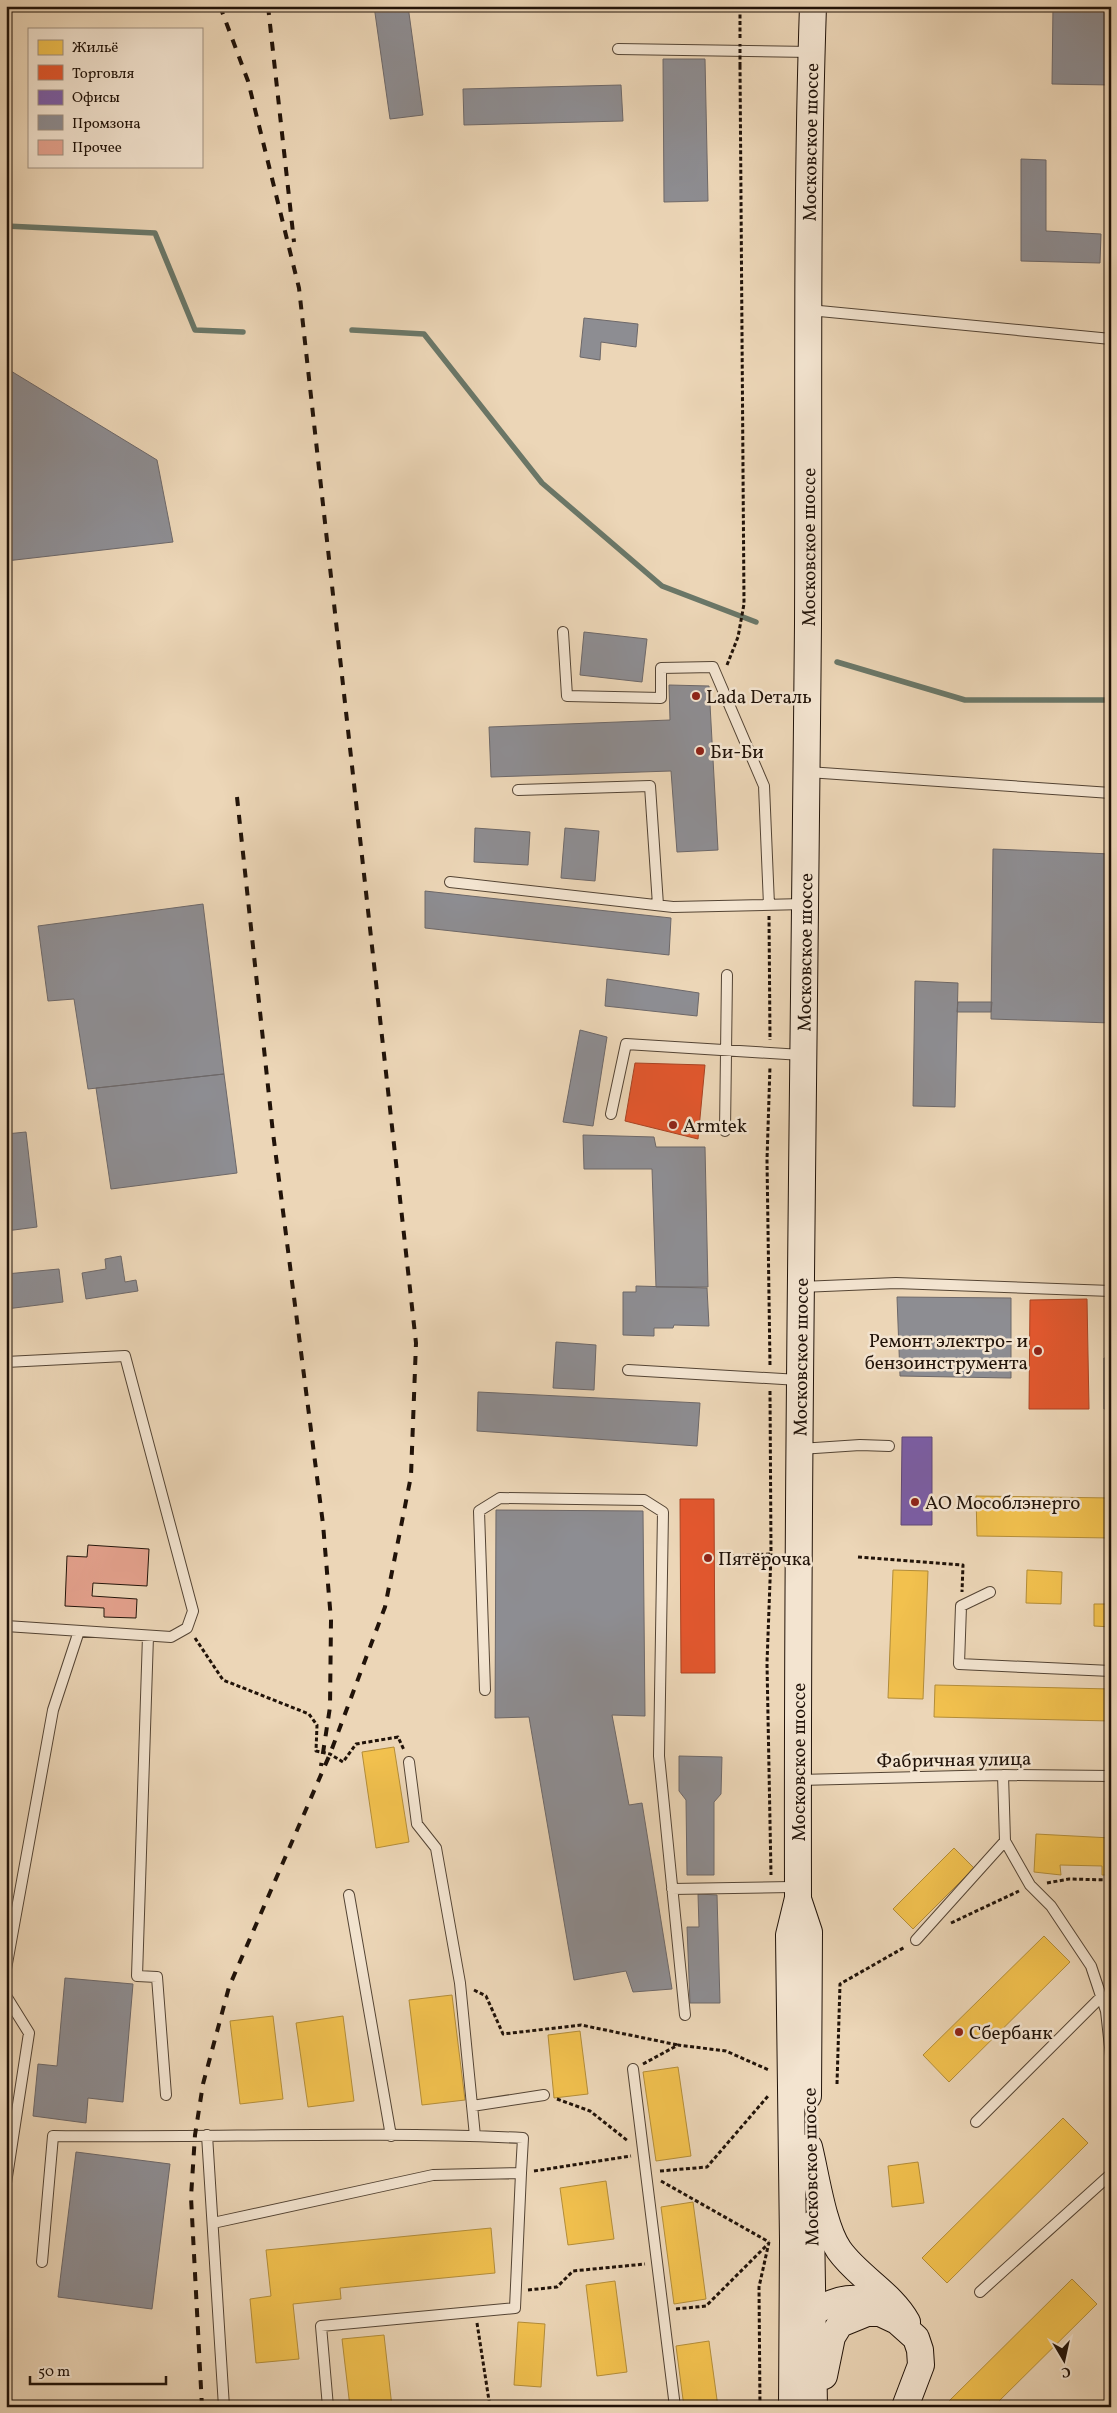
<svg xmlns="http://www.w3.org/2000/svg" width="1117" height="2413" font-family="Vollkorn,serif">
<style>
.homes{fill:#f2c14e;stroke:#b38d39}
.shops{fill:#e4572e;stroke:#aa4323}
.offices{fill:#7b5ea7;stroke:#604878}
.industry{fill:#8d8d92;stroke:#6d6869}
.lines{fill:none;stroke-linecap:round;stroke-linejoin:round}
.stream{stroke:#6a7768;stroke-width:5.5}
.building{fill:#e5a28e;stroke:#211309}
.service-casing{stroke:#544434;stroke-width:12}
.secondary-casing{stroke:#211309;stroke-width:28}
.path{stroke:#211309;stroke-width:3;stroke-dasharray:4 2.5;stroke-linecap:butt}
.service{stroke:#f3e4d0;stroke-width:10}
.secondary{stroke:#f3e4d0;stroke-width:26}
.rail{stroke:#211309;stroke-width:4;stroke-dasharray:9 9;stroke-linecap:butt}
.path-bridge{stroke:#211309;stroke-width:3;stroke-dasharray:4 2.5;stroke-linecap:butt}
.poi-dot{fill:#8f2418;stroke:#f3e4d0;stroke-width:2}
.labels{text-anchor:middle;stroke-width:5;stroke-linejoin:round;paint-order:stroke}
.street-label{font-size:19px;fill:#211309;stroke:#f3e4d0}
.poi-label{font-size:19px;fill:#211309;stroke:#f3e4d0;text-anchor:start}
</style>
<rect width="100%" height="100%" fill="#ecd6b7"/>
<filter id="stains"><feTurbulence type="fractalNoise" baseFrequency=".004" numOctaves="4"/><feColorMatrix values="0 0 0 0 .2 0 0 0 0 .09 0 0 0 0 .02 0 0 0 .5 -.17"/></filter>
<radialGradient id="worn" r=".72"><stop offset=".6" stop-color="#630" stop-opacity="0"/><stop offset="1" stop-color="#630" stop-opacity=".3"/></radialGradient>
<!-- homes -->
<path class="homes" d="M976 1496 1111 1498V1538L977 1536Z
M893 1570 928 1571 923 1699 888 1698Z
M1027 1570 1062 1572 1061 1604 1026 1603Z
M1094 1604H1111V1627L1094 1626Z
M935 1685 1111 1689V1721L934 1717Z
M394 1747 409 1842 376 1848 362 1752Z
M1036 1834 1111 1838V1875H1102V1866L1060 1865 1061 1875 1034 1872Z
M954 1848 974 1868 913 1929 893 1909Z
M1044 1936 1070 1962 949 2082 923 2055Z
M452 1995 465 2100 422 2105 409 2000Z
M273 2016 283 2099 240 2104 230 2021Z
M343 2016 354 2101 308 2107 296 2023Z
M580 2031 588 2094 554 2098 548 2035Z
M678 2067 691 2156 656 2161 643 2072Z
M1063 2118 1088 2143 947 2283 922 2258Z
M918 2162 924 2203 892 2207 888 2166Z
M606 2181 614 2239 568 2245 560 2188Z
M693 2202 706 2299 674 2304 661 2207Z
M491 2228 495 2273 340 2288 341 2299 293 2304 299 2359 256 2363 250 2299 271 2296 266 2250Z
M1072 2279 1097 2304 993 2407H943Z
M615 2281 627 2372 597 2376 586 2285Z
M518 2322 545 2324 541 2387 514 2385Z
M384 2335 392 2407H350L342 2339Z
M709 2341 718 2407H684L676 2346Z"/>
<!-- shops -->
<path class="shops" d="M635 1063 705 1065 698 1139 625 1121Z
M1087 1299 1089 1409H1029L1030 1300Z
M680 1499H714L715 1673H681Z"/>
<!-- offices -->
<path class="offices" d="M902 1437H932V1525H901Z"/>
<!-- industry -->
<path class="industry" d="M374 6H408L423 115 390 119Z
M1053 6H1111V85L1052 84Z
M663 59H705L708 201 664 202Z
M621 85 623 121 464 125 463 89Z
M1021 159 1046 160V231L1101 234 1100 263 1021 261Z
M584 318 638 324 636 347 601 342 600 360 580 357Z
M6 368 157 460 173 542 6 561Z
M584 632 647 639 642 682 580 675Z
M669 685 709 686 718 850 677 852 671 771 491 777 489 727 670 720Z
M475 828 530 832 528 865 474 862Z
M565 828 599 831 595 881 561 878Z
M993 849 1111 854V1023L991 1019Z
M425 891 671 918 669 955 425 928Z
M203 904 224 1074 88 1089 74 999 48 1001 38 926Z
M607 979 699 993 697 1016 605 1006Z
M915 981 958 983 955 1107 913 1106Z
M958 1002H992L991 1012H957Z
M580 1030 607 1037 593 1126 563 1122Z
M224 1074 237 1173 111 1189 96 1088Z
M26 1132 37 1227 6 1231V1134Z
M583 1135 654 1137 656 1147H705L708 1287H656L652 1169H584Z
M121 1256 125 1282 136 1280 138 1291 86 1299 82 1273 106 1269 105 1259Z
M59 1269 63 1302 6 1309V1274Z
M636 1286 707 1288 709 1326 674 1325 673 1328H654V1336L623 1335V1292H636Z
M897 1297 1011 1298V1378L900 1376Z
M556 1342 596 1345 594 1390 553 1388Z
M1104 1358H1111V1409H1104Z
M478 1392 700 1403 697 1446 477 1431Z
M496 1510 643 1511 645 1716 612 1715 629 1805 642 1803 672 1989 633 1992 626 1971 574 1980 529 1717 495 1718Z
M679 1756 722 1757 721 1794 714 1802V1875H687L686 1800 679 1791Z
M698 1894 717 1895 720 2003H690L687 1927H699Z
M65 1978 133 1984 123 2102 88 2098 86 2123 33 2116 38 2064 57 2066Z
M76 2152 170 2164 152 2309 58 2297Z"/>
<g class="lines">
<!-- stream -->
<path class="stream" d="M6 226 155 233 195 330 243 332
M352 330 424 334 542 483 662 586 756 622
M837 662 965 700H1111"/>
</g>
<!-- building -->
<path class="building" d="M88 1545 149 1549 147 1586 93 1583 92 1596 137 1599 136 1618 104 1617V1608L65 1606 67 1556 87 1557Z"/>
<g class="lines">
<!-- service casing -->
<g class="service-casing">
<path id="service" d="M618 49 811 52
M809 310 1111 339
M563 632 567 696 661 698V668L713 667 764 786 769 905
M808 772 1111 793
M518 790 650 786 658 905
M450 882 673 907 804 904
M611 1114 626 1044 802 1055
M725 1131 727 975
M801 1287 896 1283 1111 1291
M6 1362 125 1356 193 1611 187 1628 171 1637 6 1626
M628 1370 799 1380
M800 1449 860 1445 889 1446
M990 1592 961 1606 959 1664 1111 1671
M148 1636 137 1976 157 1977 166 2095
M485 1690 479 1511 500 1498 644 1500 663 1512 659 1756 685 2015
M409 1762 417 1824 436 1848 460 1983 475 2136
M1003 1775 1005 1841 1030 1885 1051 1906 1091 1966 1106 2011 1111 2056
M799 1780 1003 1775 1111 1776
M672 1889 791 1887
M349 1895 391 2136
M916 1940 1005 1841
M6 1969 53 1710 79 1631
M6 1996 29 2033 6 2183
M633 2069 675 2407
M472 2106 544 2095
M976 2122 1101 1997
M207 2135 224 2407
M42 2262 53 2136C210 2138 367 2131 523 2138L521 2173 433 2175 213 2223
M980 2292 1111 2174
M328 2407 321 2326 515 2308 521 2173"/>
</g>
<!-- secondary casing -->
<g class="secondary-casing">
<g id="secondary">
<path d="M798 1899 809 1932 808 2096"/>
<path d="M809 2147C816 2175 823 2227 839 2250 858 2277 891 2293 907 2322"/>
<path d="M811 2225 814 2407"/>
<path d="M801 2321C827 2302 851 2291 882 2305"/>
<path d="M824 2376 832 2337 840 2324 867 2313H880L897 2321 916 2338 920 2350 921 2365 905 2407"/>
<path id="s1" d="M792 2407 793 2241 789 1935 798 1898C797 1473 804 1049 808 624 809 418 806 212 813 6"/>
</g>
</g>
<!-- path -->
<path class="path" d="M740 38V6
M727 665 738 637 744 604 740 66
M769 916 770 1040
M770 1365 767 1160 770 1066
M770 1391 771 1554 767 1663 771 1875
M727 1556 771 1554
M858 1557 963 1565 962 1592
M195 1638 223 1680 309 1714 317 1725 316 1751 330 1754 343 1762 356 1744 398 1737 404 1750
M1047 1883 1069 1879 1111 1880
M951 1923 1019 1891
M474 1990 486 1996 503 2034 581 2025 678 2045
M643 2064 678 2045 726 2051 769 2070
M837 2084 840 1984 905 1947
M557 2099 590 2111 628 2141
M534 2171 631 2156
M660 2171 707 2167 768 2096
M661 2181 769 2242
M528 2290 557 2287 573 2271 645 2264
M676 2309 706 2306 769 2243
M477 2323 490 2407
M760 2407 759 2287 769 2242"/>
<!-- service -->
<use href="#service" class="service"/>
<!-- secondary -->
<use href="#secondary" class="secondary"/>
<!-- rail -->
<path class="rail" d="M268 6 294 242
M237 797 273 1133 323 1524 331 1620 330 1707 321 1766
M202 2407 191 2197 195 2135 203 2084 229 1987 330 1754 385 1607 411 1476 416 1343 299 288 248 81 220 6"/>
<!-- path-bridge -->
<path class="path-bridge" d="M740 66V44"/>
</g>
<!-- markers -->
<g class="poi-dot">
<circle cx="696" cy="696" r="5"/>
<circle cx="700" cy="751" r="5"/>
<circle cx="673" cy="1125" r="5"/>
<circle cx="1038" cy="1351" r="5"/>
<circle cx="915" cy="1502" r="5"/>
<circle cx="708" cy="1558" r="5"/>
<circle cx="959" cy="2032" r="5"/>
</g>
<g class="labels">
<!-- street labels -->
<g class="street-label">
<text dy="7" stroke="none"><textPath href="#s1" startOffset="2266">Московское шоссе</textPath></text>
<text dy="7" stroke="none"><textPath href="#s1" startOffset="1861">Московское шоссе</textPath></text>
<text dy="7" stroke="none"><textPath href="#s1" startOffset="1456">Московское шоссе</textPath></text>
<text dy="7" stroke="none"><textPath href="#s1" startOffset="1051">Московское шоссе</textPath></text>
<text transform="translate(954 1759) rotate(-1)" y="7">Фабричная улица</text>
<text dy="7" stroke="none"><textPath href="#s1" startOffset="646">Московское шоссе</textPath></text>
<text transform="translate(810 2167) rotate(-91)" y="7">Московское шоссе</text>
</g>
<!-- poi labels -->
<g class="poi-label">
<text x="706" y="703">Lada Dеталь</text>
<text x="710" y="758">Би-Би</text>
<text x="683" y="1132">Armtek</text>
<text x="1028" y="1347" text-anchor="end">Ремонт электро- и<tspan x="1028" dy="22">бензоинструмента</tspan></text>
<text x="925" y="1509">АО Мособлэнерго</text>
<text x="718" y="1565">Пятёрочка</text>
<text x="969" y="2039">Сбербанк</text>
</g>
</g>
<!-- margin -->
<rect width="1117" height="2413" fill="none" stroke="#ecd6b7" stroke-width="25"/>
<rect x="8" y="8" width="1102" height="2398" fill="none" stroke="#211309" stroke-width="2.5"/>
<rect x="12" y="12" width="1092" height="2388" fill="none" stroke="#211309"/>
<!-- legend -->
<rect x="28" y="28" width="175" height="140" fill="#f3e4d0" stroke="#9f9080"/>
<rect x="38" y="40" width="25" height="15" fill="#f2c14e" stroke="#9f9080"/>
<text x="72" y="52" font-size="15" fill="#211309">Жильё</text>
<rect x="38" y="65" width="25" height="15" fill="#e4572e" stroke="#9f9080"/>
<text x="72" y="78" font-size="15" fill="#211309">Торговля</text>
<rect x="38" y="90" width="25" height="15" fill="#7b5ea7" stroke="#9f9080"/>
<text x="72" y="102" font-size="15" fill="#211309">Офисы</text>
<rect x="38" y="115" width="25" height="15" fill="#8d8d92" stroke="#9f9080"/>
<text x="72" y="128" font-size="15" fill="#211309">Промзона</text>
<rect x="38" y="140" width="25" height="15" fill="#e5a28e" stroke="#9f9080"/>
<text x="72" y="152" font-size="15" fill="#211309">Прочее</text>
<!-- north arrow -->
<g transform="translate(1064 2360) rotate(171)" stroke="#f3e4d0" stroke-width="4" paint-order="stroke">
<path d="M0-4L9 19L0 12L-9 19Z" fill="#211309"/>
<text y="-8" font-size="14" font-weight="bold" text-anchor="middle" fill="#211309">С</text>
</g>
<!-- scale -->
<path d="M30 2376v8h136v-8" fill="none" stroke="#211309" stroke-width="2.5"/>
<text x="38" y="2376" font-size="15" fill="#211309" stroke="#f3e4d0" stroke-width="4" paint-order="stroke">50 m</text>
<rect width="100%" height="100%" filter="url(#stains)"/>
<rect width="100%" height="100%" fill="url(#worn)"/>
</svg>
